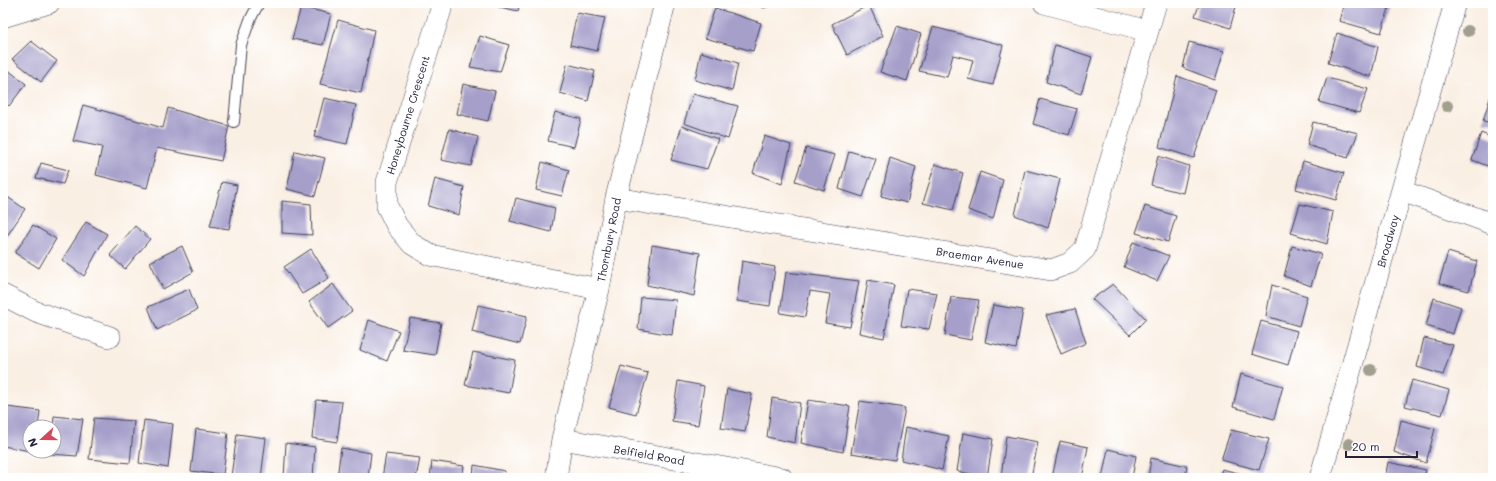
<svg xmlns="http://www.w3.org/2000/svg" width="1496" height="481" font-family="Mali,sans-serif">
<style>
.building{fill:#a59fca}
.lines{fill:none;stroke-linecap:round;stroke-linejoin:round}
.lane-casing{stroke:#424154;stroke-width:12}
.street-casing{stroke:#424154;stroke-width:22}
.lane{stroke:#fff;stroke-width:10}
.street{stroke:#fff;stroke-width:21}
.tree{fill:#a19f90}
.labels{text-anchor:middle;stroke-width:4;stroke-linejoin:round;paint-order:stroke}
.street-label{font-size:11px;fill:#22223b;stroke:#fff}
</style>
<rect width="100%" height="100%" fill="#fff"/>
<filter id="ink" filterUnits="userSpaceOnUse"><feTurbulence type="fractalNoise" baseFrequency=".025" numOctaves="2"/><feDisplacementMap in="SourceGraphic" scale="8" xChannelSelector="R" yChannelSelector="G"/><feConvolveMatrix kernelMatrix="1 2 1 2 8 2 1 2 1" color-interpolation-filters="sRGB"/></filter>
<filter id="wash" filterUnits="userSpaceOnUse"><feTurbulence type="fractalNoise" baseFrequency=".012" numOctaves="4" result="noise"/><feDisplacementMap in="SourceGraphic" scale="16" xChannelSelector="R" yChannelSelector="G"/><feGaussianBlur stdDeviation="0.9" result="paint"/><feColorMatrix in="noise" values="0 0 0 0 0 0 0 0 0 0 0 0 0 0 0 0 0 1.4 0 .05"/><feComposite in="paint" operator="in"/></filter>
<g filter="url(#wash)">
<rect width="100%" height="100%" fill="#faefe3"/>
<g id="blocks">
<!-- building -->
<path class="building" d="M486 3H520L518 11 486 4Z
M747 3H767L765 8Z
M1200 3H1237L1230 28 1195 16Z
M1344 3H1381L1390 5 1381 33 1339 21Z
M869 5 883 36 847 55 832 24Z
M301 7 331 14 323 45 292 39Z
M715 8 761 23 753 51 705 38Z
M577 13 605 18 597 51 570 45Z
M338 20 374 30 361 93 320 84Z
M897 26 921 34 907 81 880 72Z
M933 27 1003 45 993 85 968 79 973 60 953 55 947 77 919 71Z
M1337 33 1378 47 1371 77 1328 63Z
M480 36 509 45 500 72 470 67Z
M31 41 57 61 41 82 12 59Z
M1189 42 1224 51 1215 80 1183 68Z
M1055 45 1092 57 1081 94 1046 82Z
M701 52 738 63 732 91 695 80Z
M567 64 595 71 588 101 560 93Z
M3 66 26 84 9 106 3 101Z
M1177 76 1216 90 1194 158 1159 147Z
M1327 78 1368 89 1359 113 1319 102Z
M463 84 495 91 488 121 457 114Z
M1493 88V123L1483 121Z
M693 94 738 106 728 139 684 123Z
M324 98 356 105 347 144 314 137Z
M1040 99 1077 109 1069 135 1033 124Z
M83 105 163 128 168 108 229 126 221 161 157 148 147 188 96 175 102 147 73 141Z
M555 112 581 119 574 147 548 141Z
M1313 122 1358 133 1348 158 1307 145Z
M682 126 718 139 707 169 671 160Z
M449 129 478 137 471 166 441 160Z
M1481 133 1493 138V168L1472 160Z
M764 136 791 145 782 184 753 173Z
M806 148 835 155 824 190 795 181Z
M295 151 325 158 315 196 287 189Z
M849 151 876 159 863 197 839 189Z
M1158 156 1189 166 1183 193 1151 185Z
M890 158 916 167 907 203 881 196Z
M1303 161 1344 173 1336 200 1296 189Z
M542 162 569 170 562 196 536 190Z
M41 163 68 170 63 184 36 178Z
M935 164 963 173 953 210 923 203Z
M1025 170 1060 179 1048 228 1015 215Z
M980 172 1003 180 993 219 968 210Z
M435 179 464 187 459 215 428 206Z
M222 182 237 185 229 229 210 226Z
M6 196 25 209 3 242V200Z
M516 198 555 208 551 232 510 221Z
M282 201 311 204 312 235 282 233Z
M1300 204 1333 212 1327 244 1291 233Z
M1145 206 1176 216 1168 242 1136 233Z
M86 222 107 234 84 276 62 260Z
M33 225 56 239 39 268 15 253Z
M135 226 150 239 125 269 110 255Z
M1133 242 1169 256 1157 281 1124 267Z
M652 245 700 253 694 296 647 285Z
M182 246 193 272 163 289 150 262Z
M1292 246 1321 254 1311 286 1284 276Z
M311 249 329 278 302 294 284 267Z
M1448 252 1477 261 1469 291 1439 283Z
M742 261 775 267 770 306 737 301Z
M786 272 859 281 850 327 825 323 830 294 810 291 805 317 780 313Z
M868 280 894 285 884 338 859 333Z
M333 284 352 311 328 328 309 302Z
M1113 284 1146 319 1130 335 1092 299Z
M1272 285 1307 296 1299 326 1266 316Z
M189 289 197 310 157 330 148 307Z
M907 289 937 293 929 329 901 326Z
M641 297 676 300 672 335 638 329Z
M951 297 979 300 971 340 945 335Z
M1434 298 1461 307 1453 334 1426 326Z
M478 305 527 316 520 344 472 332Z
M993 305 1023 310 1016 349 985 342Z
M1075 309 1086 343 1061 354 1046 315Z
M410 318 441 323 435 355 403 350Z
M369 320 399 331 387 361 360 350Z
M1261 321 1297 331 1288 365 1252 354Z
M1424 338 1453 345 1443 375 1417 367Z
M473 352 515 360 509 393 465 385Z
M621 366 648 373 636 414 609 407Z
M1241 374 1283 386 1274 419 1233 407Z
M1412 380 1449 390 1442 415 1405 406Z
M678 381 704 386 698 425 672 421Z
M727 389 752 394 745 432 721 428Z
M772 398 800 403 795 443 767 437Z
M316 400 342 402 337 442 312 438Z
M808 400 850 406 843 452 801 443Z
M860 401 905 408 895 460 851 453Z
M7 407 40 411 38 427H30V451L3 446V430Z
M54 416 83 419 77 456 50 454 51 451H54V427H53Z
M94 418 134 421 130 463 89 459Z
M144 420 173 424 168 468 139 463Z
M1401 420 1435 429 1426 463 1394 452Z
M906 427 949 436 942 470 901 460Z
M196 429 228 433 223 475 191 471Z
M1231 430 1269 439 1259 470 1221 460Z
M963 433 993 439 987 478 957 471Z
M237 434 266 438 261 478 231 476Z
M1006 436 1038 442 1031 478H1001Z
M1060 441 1088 447 1082 478H1052Z
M286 443 315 447 313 478H284Z
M341 448 371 453 368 478H337Z
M1108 449 1136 456 1132 478H1102Z
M386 454 420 458 416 478H382Z
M1151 458 1187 466 1185 478H1148Z
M432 461 464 466 462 478H430Z
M1388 462 1426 470 1424 478H1385Z
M474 465 505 471 504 478H473Z
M1222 469 1254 477V478H1219Z"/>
</g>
</g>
<g filter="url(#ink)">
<use href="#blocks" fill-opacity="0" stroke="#424154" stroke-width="1"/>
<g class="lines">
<!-- lane casing -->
<g class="lane-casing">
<path id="lane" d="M234 122 241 45 250 20 259 3"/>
</g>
<!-- street casing -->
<g class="street-casing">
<path id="street" d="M443 3 387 182V206L397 226 412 244 430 255 599 289
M1044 3 1148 31
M3 17 49 3
M1402 191 1493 224
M616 198 1051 270 1070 263 1085 249 1156 3
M3 295 36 312 110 337
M562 439 782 478
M556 478 562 439 599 289 616 198 665 3
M1320 478 1455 3"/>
</g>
<!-- lane -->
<use href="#lane" class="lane"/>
<!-- street -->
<use href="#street" class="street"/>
</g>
<!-- trees -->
<g class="tree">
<circle cx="1468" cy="31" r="6"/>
<circle cx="1447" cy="106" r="6"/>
<circle cx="1371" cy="370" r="6"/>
<circle cx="1349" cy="444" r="6"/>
</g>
</g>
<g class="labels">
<!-- street labels -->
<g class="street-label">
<text transform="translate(408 115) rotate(-73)" y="4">Honeybourne Crescent</text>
<text transform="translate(609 240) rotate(-79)" y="4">Thornbury Road</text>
<text transform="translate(1388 241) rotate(-74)" y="4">Broadway</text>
<text transform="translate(980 258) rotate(9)" y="4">Braemar Avenue</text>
<text transform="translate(649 455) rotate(10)" y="4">Belfield Road</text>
</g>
</g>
<!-- margin -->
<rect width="1496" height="481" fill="none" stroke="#fff" stroke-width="16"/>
<!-- north arrow -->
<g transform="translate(42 439) rotate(249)"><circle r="19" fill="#ffffff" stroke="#a7a7b1"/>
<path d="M0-3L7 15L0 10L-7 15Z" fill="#d1495b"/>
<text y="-6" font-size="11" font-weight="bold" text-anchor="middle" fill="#22223b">N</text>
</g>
<!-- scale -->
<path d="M1346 451v6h71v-6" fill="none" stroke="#22223b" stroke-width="2"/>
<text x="1352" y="451" font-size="12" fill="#22223b" stroke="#ffffff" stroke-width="3" paint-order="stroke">20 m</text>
</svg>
